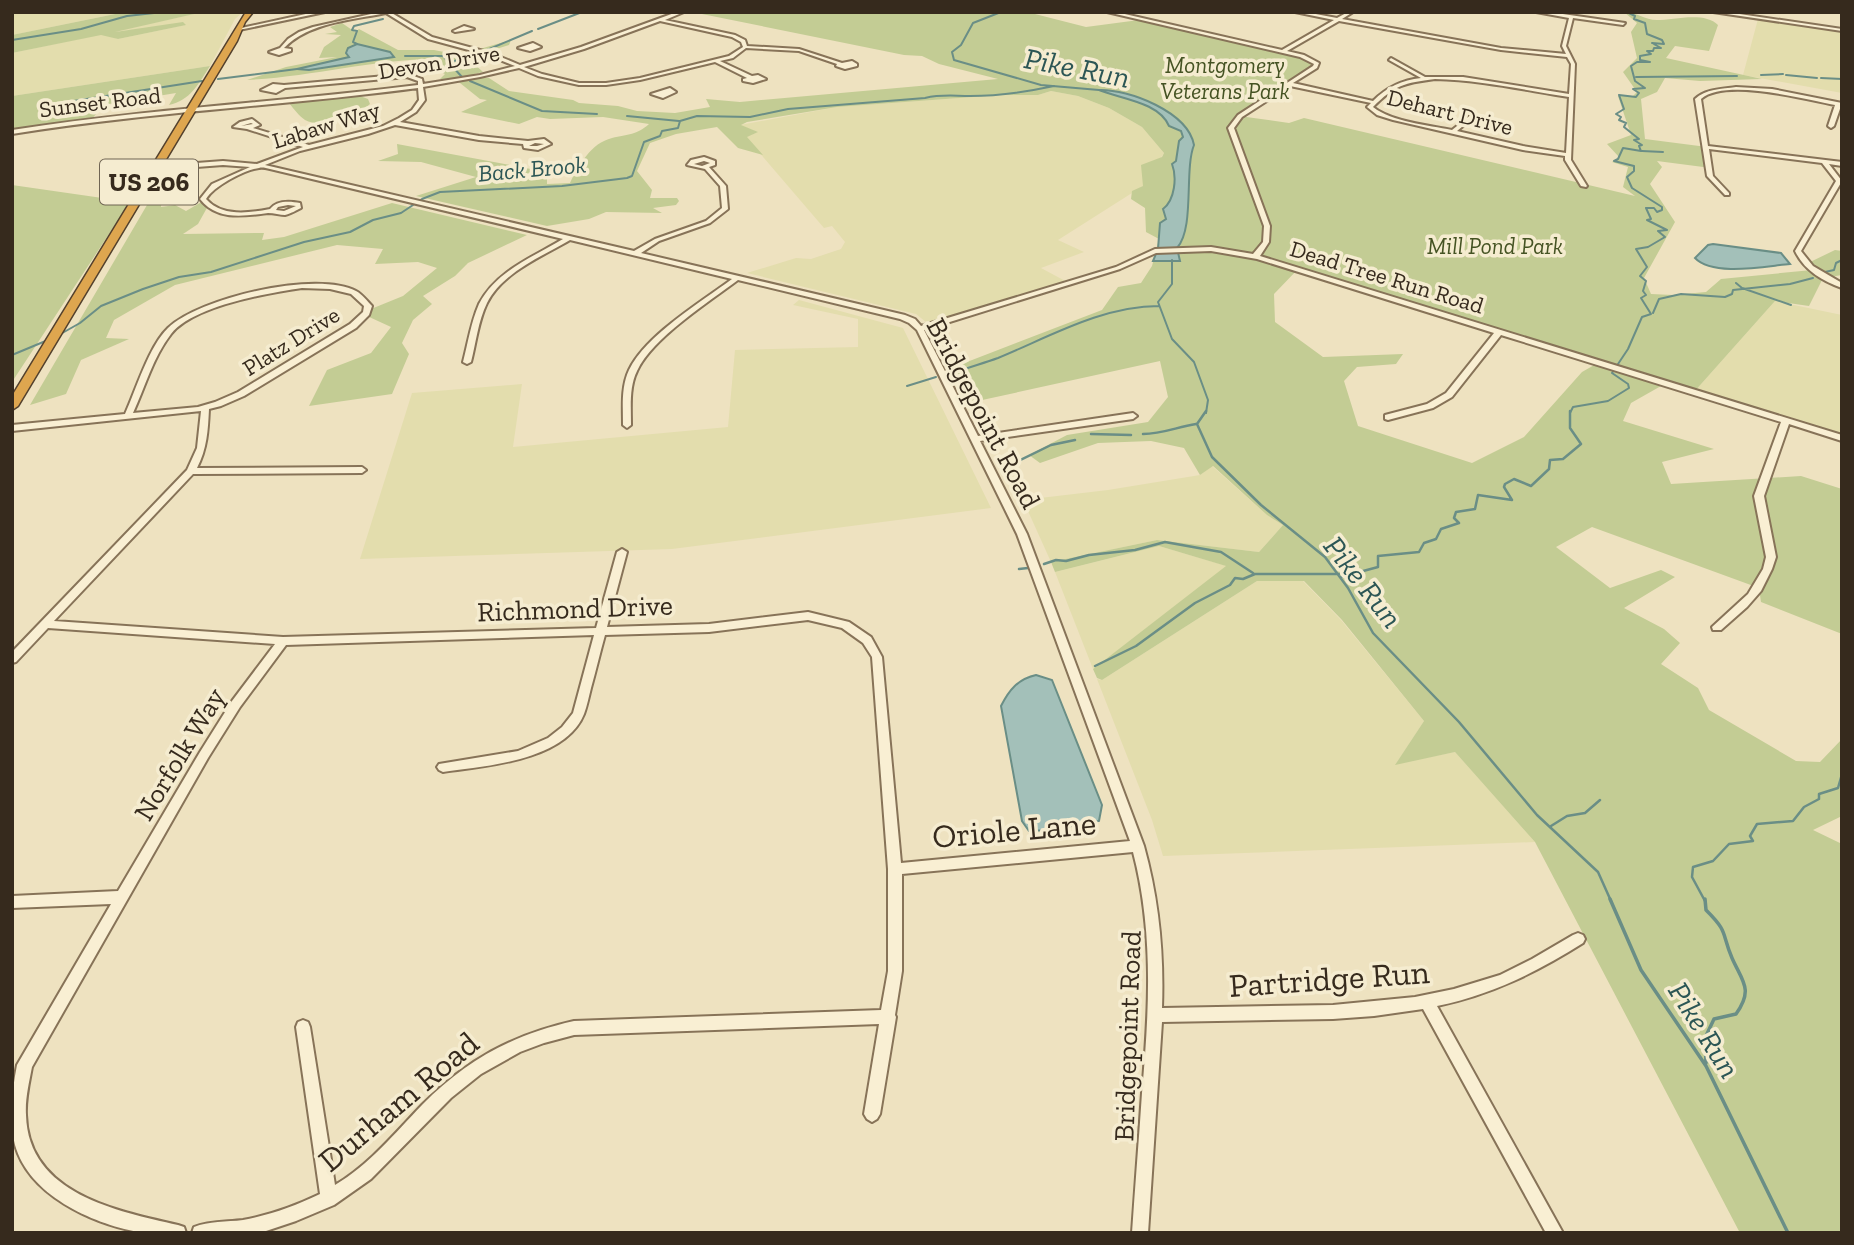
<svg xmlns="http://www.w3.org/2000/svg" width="1854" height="1245" font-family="'Zilla Slab',serif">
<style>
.farmland{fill:#e3ddad}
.green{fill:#c3cc94;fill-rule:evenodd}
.water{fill:#a3c0b9;stroke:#6a8e86;stroke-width:2}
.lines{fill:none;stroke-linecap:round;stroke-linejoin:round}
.stream-far2{stroke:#6a8e86;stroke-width:2}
.stream-far1{stroke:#6a8e86;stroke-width:2.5}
.stream{stroke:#6a8e86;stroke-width:3.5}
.minor-casing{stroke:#877358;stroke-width:4}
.highway-casing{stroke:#54412d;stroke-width:3}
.minor{fill:#f9efd3;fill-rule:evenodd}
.highway{fill:#dea64f;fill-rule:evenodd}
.labels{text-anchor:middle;stroke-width:7;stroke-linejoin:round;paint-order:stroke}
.far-street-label{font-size:23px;fill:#362a1d;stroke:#f5ecd0}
.far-park-label{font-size:23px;font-style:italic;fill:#455323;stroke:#f5ecd0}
.far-water-label{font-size:24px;font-style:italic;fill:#2c5655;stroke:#f5ecd0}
.shield{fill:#f5ecd0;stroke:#6f6453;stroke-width:2}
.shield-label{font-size:26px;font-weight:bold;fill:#362a1d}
.street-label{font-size:28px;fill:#362a1d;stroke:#f5ecd0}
.water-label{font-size:30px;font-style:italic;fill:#2c5655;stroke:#f5ecd0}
.near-street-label{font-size:33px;fill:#362a1d;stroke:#f5ecd0}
</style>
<rect width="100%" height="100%" fill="#eee2c0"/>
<!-- farmland -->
<path class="farmland" d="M12 12H125L12 35Z
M203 12H243L235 19 210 66 12 96V53L102 34 118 39 185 25 111 32Z
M1758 19 1842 30V93L1743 75Z
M1051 91 1078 96 1109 108 1142 127 1164 153 1143 186 1058 240 1084 252 1041 268 1069 283 931 326 916 314 747 273 796 258 811 259 841 249 845 242 832 226 824 228 746 137 757 132 740 125 837 107 1000 95H1038Z
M799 300 903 328 991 508 672 549 360 559 412 393 522 384 513 447 728 427 735 350 858 347V319L793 305Z
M1775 301 1842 315V436L1694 392Z
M1212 466 1267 515 1283 525 1259 552 1157 540 1051 562 1023 500 1108 490 1200 475Z
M1159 546 1227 566 1093 669 1055 572Z
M1257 581H1303L1341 620 1424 721 1396 764 1455 752 1535 842 1163 856 1152 820 1097 679 1102 680Z"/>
<!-- green -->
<path class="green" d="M125 12H203L115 32 183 22 186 25 118 39 101 35 12 53V35Z
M692 12H1039L1035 14 1086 27 1139 20 1303 57 1314 62 1313 66 1239 116 1289 123 1304 118 1635 196 1623 187 1628 167 1612 162 1619 157 1607 144 1631 135 1618 96H1633L1637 92 1623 72 1637 58 1631 32 1637 23 1624 12C1636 12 1645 20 1657 20 1673 20 1705 11 1718 25L1709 51 1675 46 1666 58 1762 79 1700 81 1665 78 1657 92 1641 99 1645 139 1707 147 1711 168 1657 161 1662 167 1650 184 1675 222 1644 278 1651 294 1673 295 1706 292 1721 279 1812 270 1806 264 1835 250 1842 251V275L1823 278 1809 306 1775 301 1694 392 1659 382 1661 386 1631 403 1623 421 1714 449 1662 462 1671 484 1801 476 1842 489V634L1761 602 1759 588 1592 527 1556 547 1610 588 1661 570 1675 577 1624 608 1664 629 1680 643 1661 664 1698 688 1709 710 1796 761 1820 762 1842 739V816L1813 830 1842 844V1233H1740L1535 842 1455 752 1395 765 1424 721 1342 620 1304 581H1257L1102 680 1097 678 1093 669 1226 566 1159 546 1055 572 1051 562 1157 540 1259 552 1283 525 1267 515 1213 466 1200 475 1184 448 1151 441 1098 443 1040 463 1029 455 1067 435 1148 422 1168 397 1160 361 973 402 954 367 1102 310 1118 287 1141 283 1152 266 1159 239 1146 232 1145 208 1131 199 1132 191 1143 186 1141 165 1162 157 1164 153 1142 127 1109 108 1078 96 1051 91 1038 95H1000L837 107 747 122 741 125 758 132 747 137 763 155 738 148 717 127 676 134 650 143 637 171 652 190 650 198H677L679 201 676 205 653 208 662 213 606 212 589 219 547 226 416 196 476 177 421 162 378 161 398 154 397 144 547 172V184L570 183C579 165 591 143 612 138 628 134 637 135 649 124L603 117 550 119 537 117 519 124 461 112 487 100 480 99 455 79H440L445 74 432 68V59C370 60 310 77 247 80L286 67 337 57 319 58 324 47 341 35 325 34 337 32 330 27 342 23 355 32 359 29 398 50H434L459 55 511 40 509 45 464 59 471 61 483 72 474 74 479 78H489L509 91 573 100 579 103 618 106 637 111 675 113 710 107 706 99 740 102 998 79 939 64 922 56 904 55ZM1299 268 1596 364 1582 372 1524 437 1472 463 1358 426 1344 381 1357 367 1396 364 1403 354 1323 357 1275 322 1274 294Z
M210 66C199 83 190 101 169 105L176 93 103 105 92 119 12 133V96Z
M360 96 368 99 370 104C356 116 323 130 305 120 299 116 294 109 289 103Z
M12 185 130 202 12 382Z
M163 188 161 207 175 205 186 211 205 200 208 206 198 224 183 234 264 233 262 240 284 237 392 203 527 235 468 263 455 276 423 296 432 304 413 320 402 343 409 354 392 394 309 406 327 370 371 353 391 327 367 316 371 309 403 296 437 268 418 262 375 264 383 249 337 245 175 285 114 320 106 338 129 339 81 360 66 394 30 405 147 205Z"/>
<!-- water -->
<path class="water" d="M357 44 390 52 394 57 309 70 297 69 349 57 346 53 348 48Z
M1099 90C1129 89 1188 112 1194 145 1184 170 1195 228 1177 248L1180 261H1153L1158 249 1160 223 1166 219 1163 209C1175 200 1177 177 1172 164L1176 161 1179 141 1183 137 1181 131 1169 126C1159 102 1121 99 1099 90Z
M1713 244 1781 253 1790 264C1766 266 1713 277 1695 258L1708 245Z
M1036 675 1052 680 1102 805 1099 821 1050 830 1029 831 1022 821 1001 706C1009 690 1018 679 1036 675Z"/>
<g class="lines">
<!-- stream-far2 -->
<path class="stream-far2" d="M1001 12 973 23 961 45 952 52 954 60 1041 85 1099 90
M538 29 582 12
M12 40 81 29 127 16 163 12
M357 44 353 42 357 31 352 30 354 26 383 19
M487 50 532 31
M405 56H443L462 77
M449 63 476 53
M1761 75 1783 74
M1786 75 1817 78
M1636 77 1737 76
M1821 78 1842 79
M218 79 297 69
M470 81 542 111 597 114
M61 103 202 81
M627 116 679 121
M1642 151 1663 152
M1172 260V284L1158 302 1172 339 1194 362 1208 400 1206 413
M1825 272 1834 270 1836 263 1842 260
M1736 283 1742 288 1791 305
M1653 313 1659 299 1681 294 1725 297 1732 294 1733 290 1790 284 1813 278
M57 336 80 323 101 306 143 289 179 277 211 272 304 242 350 232 373 220 401 213 422 199 440 192 562 186 627 178 632 176 644 142 660 136 662 131 678 128 680 121 697 116 750 117 788 109 925 98C942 94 953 96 970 96 998 96 1026 92 1054 86
M12 355 48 340
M956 372C970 367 984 363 998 358 1049 337 1102 306 1159 306
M907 386 936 377
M1570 413 1573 407 1608 401 1629 388 1628 384 1612 373 1628 349 1642 317 1651 314 1641 298 1646 295 1643 291 1646 281 1640 276 1647 267 1636 249 1648 247 1665 237 1658 231 1667 230 1647 220 1651 219 1646 208H1654L1657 212 1662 210V207L1632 188 1627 177 1634 171V166L1614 161 1618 159 1623 148 1641 151 1639 146 1642 145 1634 140 1639 139 1624 127 1626 123 1619 120 1621 117 1616 114 1624 109 1619 95 1636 97 1639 93 1633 89 1645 88 1635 81 1631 66 1637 62H1650L1640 60V56L1651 54 1647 51H1653L1654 48H1661L1652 43 1664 44 1662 40 1647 34 1645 23 1634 19 1635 16 1627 12"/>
<!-- stream-far1 -->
<path class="stream-far1" d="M1206 411 1197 424 1212 457 1261 505 1325 557 1348 588 1373 633 1459 722 1537 815 1598 872 1611 901
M1091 434 1131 435
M1143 434C1162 434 1177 427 1196 424
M1012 464 1051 445 1075 440
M1044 564 1056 560 1066 561 1089 555 1135 550 1165 542 1221 552 1253 573
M1019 569 1028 568
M1341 577 1378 567V556L1419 552 1424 543 1436 539 1441 529 1459 523 1454 518 1456 512 1475 509 1478 495 1512 500 1504 487 1505 484 1514 479 1531 486 1549 469 1550 460 1563 459 1581 444 1570 428V411
M1095 666 1136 646 1195 603 1230 585 1235 578 1243 579 1255 574H1339
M1551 826 1567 816 1585 813 1600 800
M1705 901 1692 877 1693 867 1713 861 1729 844 1753 841 1750 836 1757 824 1793 821 1804 807 1819 799V794L1838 788 1842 774"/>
<!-- stream -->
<path class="stream" d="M1610 899 1641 970 1706 1066 1788 1233
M1705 899 1706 910C1729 933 1721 932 1732 958 1742 981 1754 989 1736 1014L1714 1019 1705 1038 1706 1063"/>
<!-- minor casing -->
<g class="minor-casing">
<path id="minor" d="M315 12H325L239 30 237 29Z
M380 12H390L432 37 491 53 520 65 581 47 677 12H684L665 20 735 35 745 40 747 46 799 49 842 63 852 61 857 64V66L845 69 836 66 837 64 799 51 746 48 733 58 720 61 752 76 758 75 766 79 753 83 743 81V79L747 78 715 62 640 80 606 85H579L538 76 519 68 480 77 423 87 425 100 416 112 400 122 479 136 528 141 544 139 551 144 538 150 524 148 523 144 479 140 395 125 368 134 300 151 265 165 634 251 655 239 706 221 722 208 720 186 705 169 687 165 691 160 704 157 715 161V165L709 167 726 186 728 209 710 223 659 241 641 253 905 315 915 319 921 326 1116 267 1155 249 1211 247 1253 254 1263 242 1264 226 1228 128 1238 115 1313 66 1314 64 1300 57 1107 12H1116L1282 50 1334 20 1295 12H1305L1337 18 1348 12H1353L1342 19 1501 48 1566 54 1562 46 1569 18 1536 12H1549L1625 23 1623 25 1573 18 1566 46 1575 64 1571 160 1587 186 1586 187 1581 186 1565 160V156L1523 150 1393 120 1377 115 1367 107 1371 103 1290 86 1242 117 1234 128 1270 226 1269 242 1260 256 1842 435V441L1789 424 1764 496 1776 557 1772 569 1761 591 1747 607 1721 630H1713L1712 627 1748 594 1763 569 1766 557 1754 496 1781 422 1501 335 1452 397 1433 408 1388 420 1385 419V415L1427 404 1446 393 1494 333 1257 259 1211 251 1156 253 1120 269 924 330 978 436 1133 413 1137 416 1133 419 980 441 1027 534 1144 846C1159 900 1164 952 1162 1008L1333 1005 1415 997 1454 989 1500 975 1532 959 1573 935 1578 933 1583 935 1585 939 1583 943C1537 972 1491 995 1437 1006L1563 1233H1546L1423 1009 1374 1016 1333 1019 1162 1022 1148 1233H1132C1135 1186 1139 1140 1142 1093 1149 1012 1154 932 1133 852L902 874V971L895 1015 896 1017 880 1114 877 1119 872 1122 867 1119 864 1114 879 1024 574 1035 544 1043 520 1052 481 1074 451 1098 371 1179 334 1205 296 1221 260 1233H192L194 1227C208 1221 227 1222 243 1220 270 1215 295 1206 320 1194L296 1027 298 1022 303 1020 308 1022 310 1027 335 1185C369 1165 395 1133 422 1105 466 1060 512 1035 574 1021L881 1010 888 971V869L872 657 863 643 842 628 808 620 709 632 605 635C600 653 596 670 591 688 589 696 587 706 584 714 565 761 485 766 443 772L439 770 437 767 439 764 518 751 548 738 562 727 573 713 594 635 286 645 240 707 208 758 32 1067C29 1083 25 1099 26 1115 28 1194 117 1211 178 1225L184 1227 186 1233C171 1233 153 1235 138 1232 91 1223 29 1195 15 1145 8 1119 12 1091 17 1065L111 904 12 908V896L118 891 200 752 232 701 275 644 48 628 16 662 12 663V652L187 470 197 448 201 411 12 431V425L125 414C136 390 149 346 168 328 199 298 317 270 356 291 362 294 367 301 372 306L369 315 356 328 244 396 221 406 209 409C208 430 207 449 197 468L362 467 366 470 362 473 193 474 54 621 283 637 596 628 617 552 622 549 627 552 607 627 709 624 808 612 849 622 871 637 882 657 901 863 1130 841 1017 534 917 330 909 323 900 319 738 280C709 302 652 338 637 371 629 387 631 407 631 425L627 428 623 425C623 407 621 387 629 370 646 335 701 302 732 279L570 240C541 257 503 272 487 303 478 321 476 343 471 362L467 364 463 362C468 343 471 322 479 304 496 271 533 257 563 239L270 169C266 168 262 167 259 168 244 170 214 186 206 199 222 217 249 213 270 209 277 200 290 201 300 203L301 208C297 210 290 214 285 215 280 215 274 213 268 213 244 216 217 221 200 199L212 184 250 167 223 165 157 170 154 168 157 166 223 161 257 164 303 147 247 129 233 127 240 122 252 119 260 125 253 128 309 145 383 126 399 118 412 110 419 100 418 88C283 106 147 112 12 134V130C147 109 283 102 418 85V81L407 77 285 88 276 93 261 90 273 84 284 85 408 74 422 79 423 84 480 75 515 66 487 55 428 39 386 13C353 20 309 22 284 48L291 49V51L279 55 269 52 280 48 288 39 299 32 313 27ZM660 21 732 37 741 42 743 47 729 56 640 78 606 83H579L542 74 524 67 584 49ZM1339 21 1501 50 1567 57 1571 64 1569 94 1463 77H1425L1391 58 1389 60 1421 78C1402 80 1387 87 1373 101L1293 83 1317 68 1319 63 1304 55 1287 51ZM1435 79C1480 80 1524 90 1569 97L1566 153 1523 146 1457 131 1474 117 1472 114 1452 130C1428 125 1392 122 1373 107 1395 85 1404 83 1435 79ZM251 123 253 124 241 126ZM535 143 544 144 537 146H529ZM704 161 710 163 702 166 694 164ZM288 205 296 206 284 211 276 210 278 207ZM302 288 330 289 351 294 364 306 363 312 350 324 238 392 215 402 198 407 133 413C145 387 153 357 171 334 193 306 268 293 302 288Z
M1713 12H1726L1842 29V31Z
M464 26 474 29 455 32 453 31Z
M533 43 541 47 530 51 518 48Z
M1736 87 1772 89 1842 103 1834 126 1831 128 1828 126 1835 105C1804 99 1726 78 1701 99L1708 146 1842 162V166L1829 164 1842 181 1801 251 1813 266 1842 283V288C1822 281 1804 270 1795 251L1836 181 1822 163 1709 149 1713 176 1729 193V195H1725L1707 176 1695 99C1705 89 1722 89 1736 87Z
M670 88 676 92 663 98 651 94Z"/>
</g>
<!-- highway casing -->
<g class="highway-casing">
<path id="highway" d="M246 12H253L245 22 237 41 18 406 12 410V396Z"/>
</g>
<!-- minor -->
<use href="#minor" class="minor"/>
<!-- highway -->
<use href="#highway" class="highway"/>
</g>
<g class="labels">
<!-- far-street labels -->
<g class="far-street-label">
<text transform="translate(439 62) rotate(-9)" y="8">Devon Drive</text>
<text transform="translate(100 102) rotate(-7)" y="8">Sunset Road</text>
<text transform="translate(1450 112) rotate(14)" y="8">Dehart Drive</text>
<text transform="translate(326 125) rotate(-17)" y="8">Labaw Way</text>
<text transform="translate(1387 277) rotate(17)" y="8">Dead Tree Run Road</text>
<text transform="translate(291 341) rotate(-32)" y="8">Platz Drive</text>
</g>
<!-- far-park labels -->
<g class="far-park-label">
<text x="1225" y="73">Montgomery<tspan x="1225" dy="26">Veterans Park</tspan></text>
<text x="1495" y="254">Mill Pond Park</text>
</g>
<!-- far-water labels -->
<g class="far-water-label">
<text transform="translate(532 169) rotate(-5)" y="8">Back Brook</text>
</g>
<!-- shield labels -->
<rect class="shield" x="100" y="159.5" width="98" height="45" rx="5"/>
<g class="shield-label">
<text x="149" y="191">US 206</text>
</g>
<!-- street labels -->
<g class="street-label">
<text transform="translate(984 413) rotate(62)" y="10">Bridgepoint Road</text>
<text transform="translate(575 608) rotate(-2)" y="10">Richmond Drive</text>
<text transform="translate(179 754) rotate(-59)" y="10">Norfolk Way</text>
<text transform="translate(1127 1036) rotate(-88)" y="10">Bridgepoint Road</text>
</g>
<!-- water labels -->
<g class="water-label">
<text transform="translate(1077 68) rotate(11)" y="10">Pike Run</text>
<text transform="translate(1363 582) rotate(52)" y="10">Pike Run</text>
<text transform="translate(1704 1030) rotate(58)" y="10">Pike Run</text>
</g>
<!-- near-street labels -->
<g class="near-street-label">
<text transform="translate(1014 829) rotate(-5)" y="12">Oriole Lane</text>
<text transform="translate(1329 978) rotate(-4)" y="12">Partridge Run</text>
<text transform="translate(398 1101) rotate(-40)" y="12">Durham Road</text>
</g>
</g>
<!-- border -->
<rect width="1854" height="1245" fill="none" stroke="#362a1d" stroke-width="28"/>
</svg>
